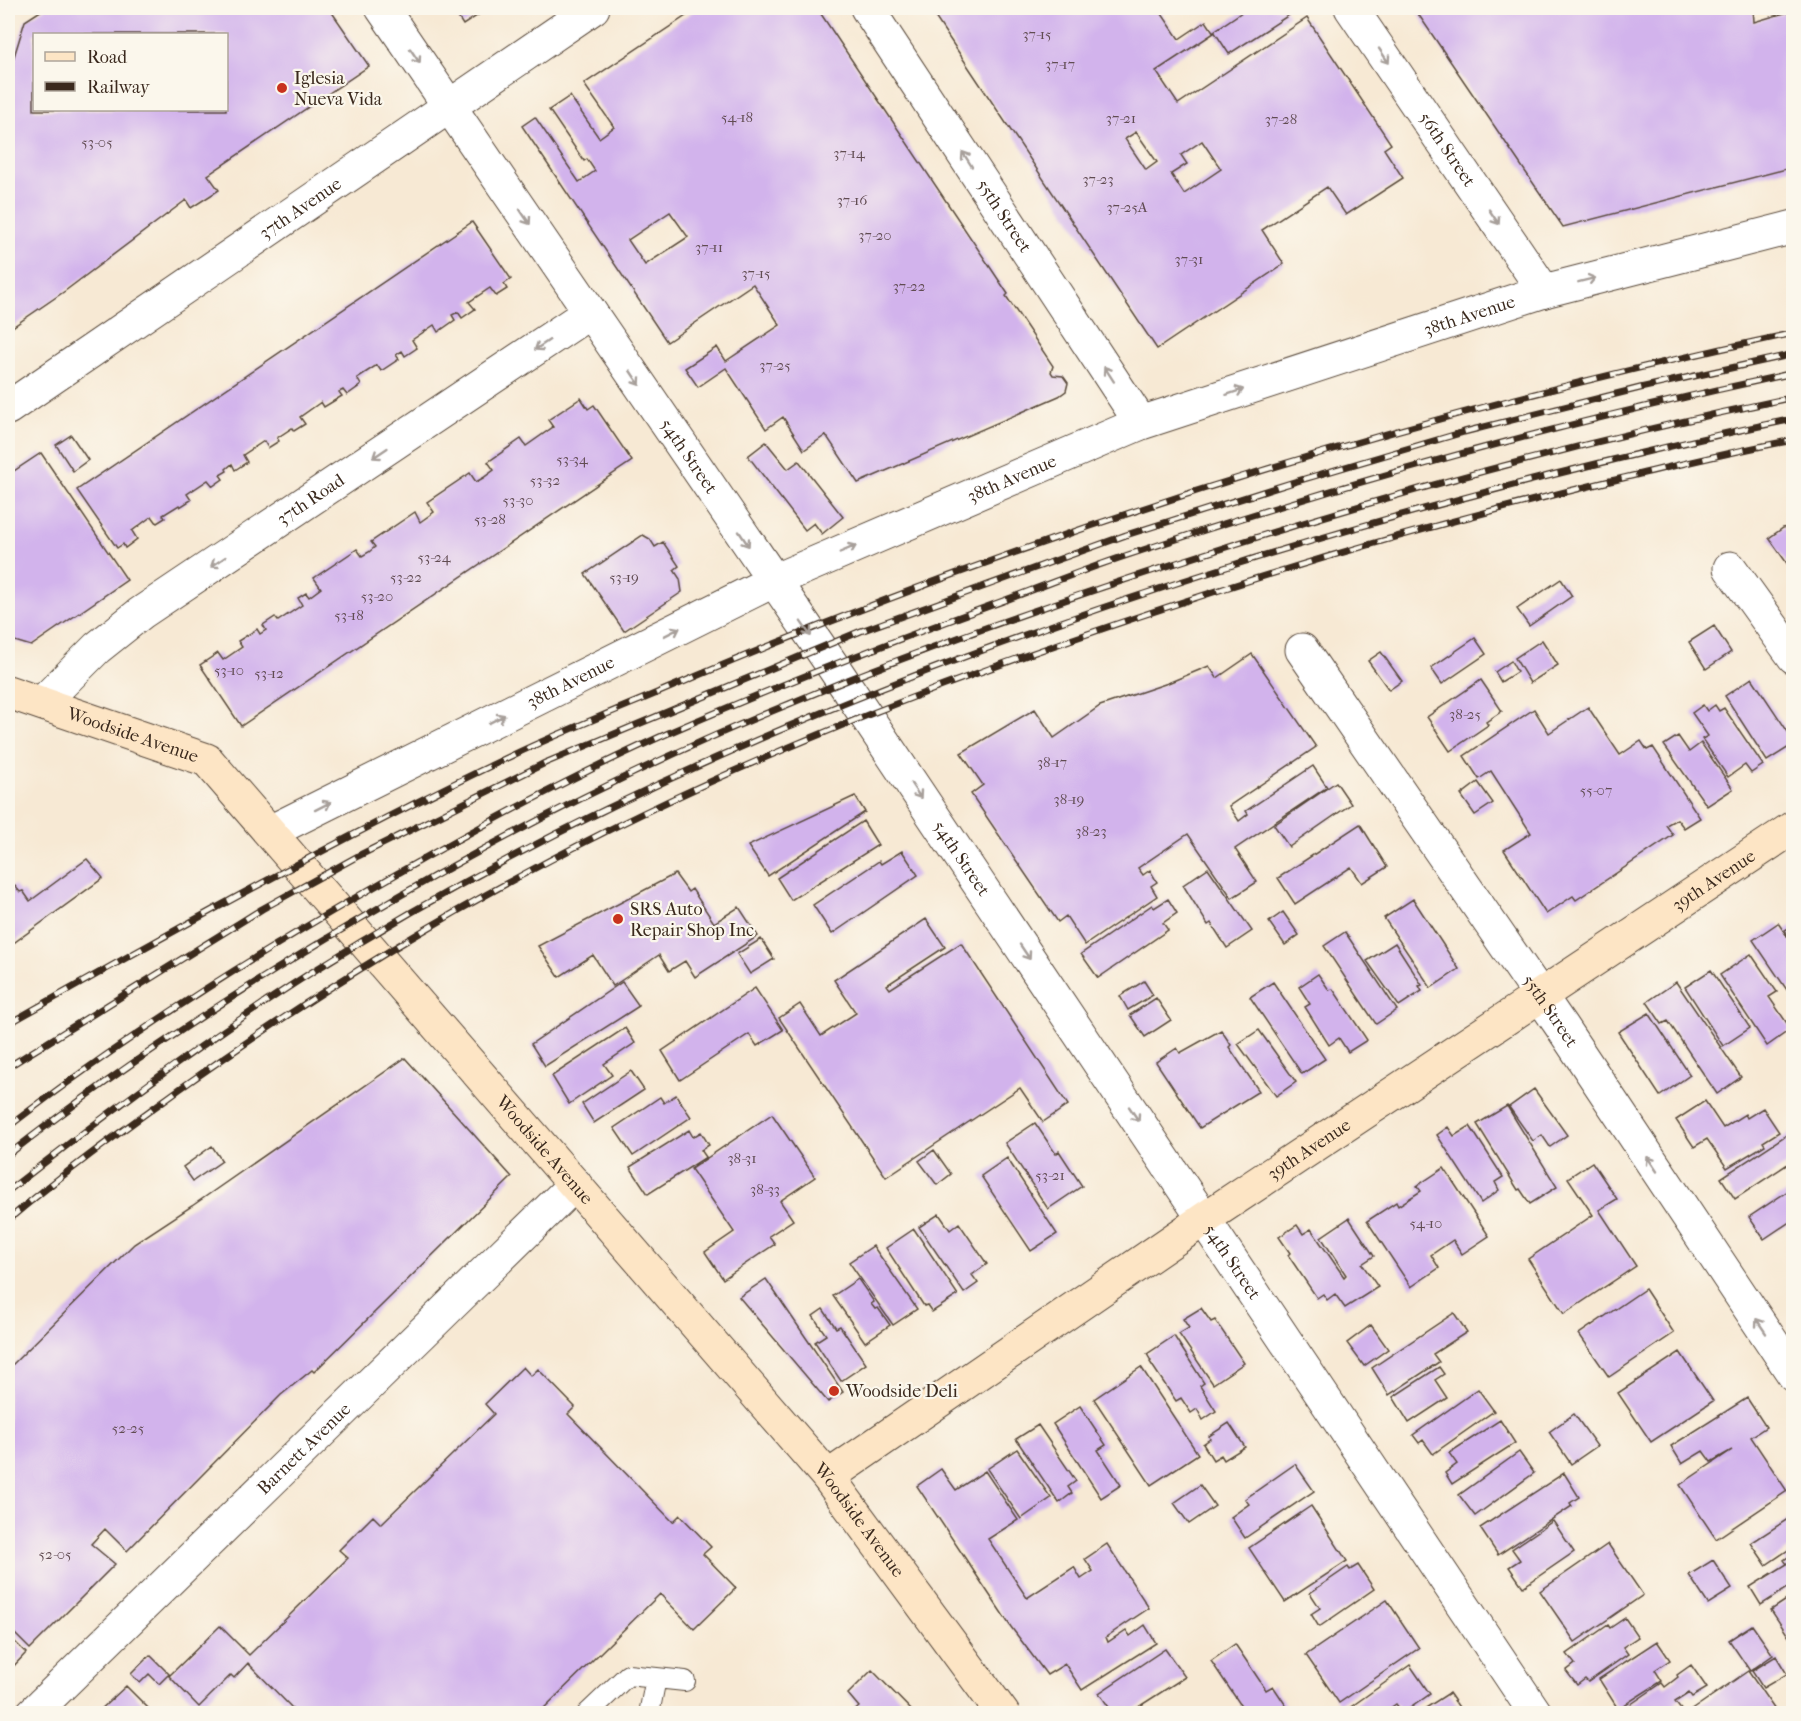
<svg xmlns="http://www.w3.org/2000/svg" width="1801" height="1721" font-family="'IM FELL French Canon',serif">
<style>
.building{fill:#d2b3ec;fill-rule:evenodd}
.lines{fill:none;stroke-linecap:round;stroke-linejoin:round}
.lane-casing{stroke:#574739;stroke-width:22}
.street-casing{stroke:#574739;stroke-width:35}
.secondary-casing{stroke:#574739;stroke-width:35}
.lane{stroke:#fff;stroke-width:20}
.street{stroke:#fff;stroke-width:33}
.secondary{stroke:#fde5c5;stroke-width:33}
.rail-casing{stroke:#3b2a1e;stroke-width:7}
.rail{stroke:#fbf7ec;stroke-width:4.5;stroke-dasharray:14;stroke-linecap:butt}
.oneway{stroke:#a79f9a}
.poi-dot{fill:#c8321e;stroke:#fbf7ec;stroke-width:2}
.labels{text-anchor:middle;stroke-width:4.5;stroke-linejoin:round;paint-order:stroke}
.number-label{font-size:15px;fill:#614c52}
.poi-label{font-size:18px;fill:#3b2a1e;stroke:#fbf7ec;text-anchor:start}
.street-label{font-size:18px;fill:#3b2a1e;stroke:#fbf7ec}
</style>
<rect width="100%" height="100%" fill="#fbf7ec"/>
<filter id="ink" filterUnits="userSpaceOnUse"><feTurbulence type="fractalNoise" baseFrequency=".0167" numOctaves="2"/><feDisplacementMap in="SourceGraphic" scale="12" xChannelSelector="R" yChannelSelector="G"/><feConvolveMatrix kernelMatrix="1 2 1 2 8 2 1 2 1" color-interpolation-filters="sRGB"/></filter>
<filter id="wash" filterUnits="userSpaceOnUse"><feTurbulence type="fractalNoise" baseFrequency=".008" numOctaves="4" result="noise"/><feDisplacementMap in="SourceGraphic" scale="24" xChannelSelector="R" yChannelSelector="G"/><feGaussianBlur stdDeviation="1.35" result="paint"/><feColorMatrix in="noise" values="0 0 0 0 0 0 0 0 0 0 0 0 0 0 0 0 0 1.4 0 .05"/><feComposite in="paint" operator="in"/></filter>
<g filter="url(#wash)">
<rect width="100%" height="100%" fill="#f7e9d4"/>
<g id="blocks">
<!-- building -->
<path class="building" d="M45 8H329L369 66 208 175 219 190 191 208 186 200 65 291 8 330V76L25 21ZM34 34H226V110H34Z
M452 8H489L463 25Z
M698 8H817L1008 294 1006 296 1053 366 1051 372 1053 375 1063 376 1068 383 1066 391 1059 396 858 483 826 435 804 450 783 417 766 429 726 368 698 387 685 368 717 347 726 361 780 325 753 284 667 342 522 126 535 117 579 182 595 171 587 159 584 161 549 110 570 96 599 138 614 127 584 84ZM670 212 688 237 645 265 628 240Z
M929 8H1158L1179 39 1206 21 1214 33 1156 71 1178 104 1307 18 1391 144 1384 149 1403 178 1346 215 1327 187 1262 230 1284 264 1157 349ZM1136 132 1157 162 1146 170 1125 139ZM1202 141 1221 169 1184 194 1171 174 1187 164 1181 155Z
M1248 8H1284L1289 15 1229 54 1214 31Z
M1414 8H1753L1754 22 1788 12 1794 20V167L1563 227Z
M472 222 511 279 504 284 507 289 496 296 490 288 469 302 475 309 462 318 458 312 452 315 455 320 438 332 434 325 412 340 417 348 405 356 402 351 396 355 399 359 381 371 377 365 357 378 361 385 347 395 343 390 339 392 342 396 324 407 321 402 300 417 305 424 294 431 292 428 277 438 279 441 268 448 264 441 243 455 247 462 235 470 232 464 226 469 227 471 220 475 223 479 213 486 208 480 187 494 191 500 180 507 179 505 163 515 165 518 157 523 152 516 132 531 137 539 125 548 123 544 117 548 77 490Z
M581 398 588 409 594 405 632 461 241 726 200 665 218 653 223 660 242 647 238 641 257 629 260 634 266 630 263 625 275 617 278 621 302 605 298 598 306 593 309 597 321 588 314 578 357 549 362 556 369 552 375 547 371 542 415 512 420 522 434 512 427 502 470 473 476 482 483 478 494 470 488 462 521 439 526 446 553 427 548 420Z
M71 435 88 460 73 471 56 445Z
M766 442 788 469 799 461 843 517 822 534 814 523 805 530 748 456Z
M41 453 127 580 31 646 8 639V475Z
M1794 525V568L1791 569 1769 538 1783 528Z
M643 535 650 539 655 547 663 542 679 566 674 570 680 579 682 592 624 631 585 574Z
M1561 579 1572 596 1529 626 1517 609Z
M1714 626 1731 652 1706 669 1689 642Z
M1475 638 1486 654 1442 684 1431 668Z
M1542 640 1558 665 1530 683 1515 658Z
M1381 652 1402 681 1389 690 1368 661Z
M1252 654 1316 747 1229 806 1239 821 1248 814 1246 811 1313 766 1327 787 1235 849 1257 882 1232 898 1188 834 1138 868 1143 875 1150 870 1157 882 1151 886 1157 896 1085 945 1066 916 1058 922 971 794 983 785 961 753 1035 709 1054 738 1100 706 1168 683 1209 666 1217 678Z
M1511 661 1517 672 1501 682 1495 672Z
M1752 678 1794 741V744L1767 761 1725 696Z
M1481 680 1502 711 1486 722 1488 725 1450 751 1427 717Z
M1703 705 1707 711 1715 705 1719 711 1724 708 1763 765 1751 773 1745 765 1728 777 1702 739 1708 736 1692 713Z
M1588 707 1620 755 1641 741 1647 750 1653 747 1700 818 1684 828 1677 819 1666 825 1673 835 1576 900 1573 896 1546 914 1504 850 1531 833 1491 771 1479 779 1464 756 1534 709 1549 733Z
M1678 736 1689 752 1701 743 1733 789 1707 806 1664 745Z
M1336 782 1351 804 1289 847 1274 825Z
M1478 782 1493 803 1475 815 1461 795Z
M855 796 865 812 768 876 748 846Z
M863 821 878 845 791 900 777 878Z
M1360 824 1387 867 1362 883 1351 867 1295 904 1278 878Z
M902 851 918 875 832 934 813 905 879 861 881 864Z
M87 859 103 878 8 947V890L14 885 20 892 23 891 30 901Z
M1208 868 1252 931 1227 948 1211 923 1208 925 1183 885Z
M675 874 688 892 692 889 714 923 739 907 758 936 695 977 685 961 669 971 659 955 613 986 593 955 559 977 538 946Z
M1168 899 1177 913 1163 923 1168 930 1098 978 1081 954 1152 905 1154 908Z
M1413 899 1459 969 1431 988 1384 918Z
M1283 912 1299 935 1285 945 1269 922Z
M926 919 945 947 887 985 890 989 961 943 1068 1105 1043 1122 1020 1088 886 1177 779 1018 800 1004 821 1036 856 1013 834 980Z
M1778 923 1794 946V986L1787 990 1753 940Z
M1794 925V944L1785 930Z
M1345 932 1397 1010 1376 1024 1324 946Z
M761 939 774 959 750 974 737 954Z
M1395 943 1422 985 1419 986 1422 991 1399 1006 1367 961Z
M1751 954 1777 992 1769 997 1791 1029 1767 1046 1720 975Z
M1711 970 1750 1028 1723 1046 1685 987Z
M1318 974 1329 990 1333 989 1367 1040 1348 1052 1339 1038 1329 1045 1305 1007 1310 1004 1299 987Z
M1144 981 1153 995 1128 1010 1120 996Z
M622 982 639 1006 545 1066 531 1044Z
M1273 982 1325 1059 1302 1074 1250 997Z
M1676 982 1741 1077 1717 1094 1668 1021 1662 1024 1647 1002Z
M755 988 783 1030 757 1046 749 1034 680 1080 662 1051Z
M1156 998 1171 1020 1145 1037 1130 1015Z
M1649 1013 1690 1075 1660 1096 1618 1032Z
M625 1028 635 1043 604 1064 612 1075 569 1104 552 1076Z
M1221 1030 1231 1045 1229 1047 1259 1091 1200 1128 1156 1062 1177 1048 1180 1053Z
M1259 1030 1296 1082 1276 1096 1238 1044Z
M405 1058 512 1177 314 1372 312 1370 281 1395 127 1551 105 1529 91 1544 115 1564 30 1649 8 1627V1369L134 1244 192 1206Z
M631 1071 644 1090 594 1123 582 1104Z
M1534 1089 1567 1135 1550 1147 1542 1135 1533 1141 1509 1107Z
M676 1095 691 1117 633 1156 614 1128 660 1097 664 1103Z
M1705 1101 1723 1128 1745 1114 1747 1118 1763 1108 1779 1132 1763 1142 1765 1145 1727 1168 1707 1139 1694 1147 1676 1120Z
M1507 1106 1557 1187 1530 1204 1520 1189 1518 1190 1477 1124Z
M772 1114 815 1177 780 1201 793 1220 769 1236 775 1244 723 1279 705 1252 734 1232 691 1169Z
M1035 1123 1056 1154 1059 1151 1082 1186 1048 1209 1005 1143Z
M1470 1126 1503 1177 1495 1182 1499 1190 1481 1203 1437 1135 1448 1127 1454 1136Z
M689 1130 693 1137 701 1132 709 1145 701 1150 706 1157 648 1194 630 1167Z
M1794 1130V1160L1735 1199 1721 1178Z
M212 1146 222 1161 193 1181 183 1167Z
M934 1150 951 1174 937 1185 919 1161Z
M1007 1158 1057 1234 1031 1251 981 1176Z
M1592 1162 1617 1199 1599 1210 1636 1266 1564 1314 1528 1259 1593 1215 1568 1178Z
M1444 1168 1489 1236 1462 1254 1453 1240 1431 1255 1439 1268 1411 1287 1367 1221 1396 1202 1398 1206 1421 1191 1417 1186Z
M1794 1187V1219L1764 1239 1749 1217Z
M939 1214 950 1230 959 1223 987 1264 972 1275 978 1283 964 1293 919 1227Z
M1349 1218 1374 1256 1362 1264 1378 1287 1345 1308 1335 1294 1327 1300 1323 1294 1317 1298 1288 1255 1290 1253 1279 1237 1297 1225 1303 1234 1311 1229 1344 1277 1346 1275 1321 1237Z
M914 1229 958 1295 932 1312 927 1305 924 1306 886 1248Z
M873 1246 917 1309 893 1325 849 1262Z
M766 1279 843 1392 828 1402 739 1297Z
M858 1279 874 1302 871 1304 875 1309 878 1308 890 1325 865 1342 833 1296Z
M1645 1289 1674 1333 1609 1377 1579 1334Z
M1201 1308 1211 1322 1215 1320 1244 1363 1213 1384 1179 1334 1189 1328 1183 1319Z
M823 1309 836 1328 840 1326 866 1364 841 1381 815 1342 826 1335 813 1316Z
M1454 1313 1467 1332 1433 1354 1439 1362 1389 1395 1372 1368Z
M1371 1325 1388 1349 1364 1366 1347 1343Z
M1174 1336 1204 1383 1200 1386 1216 1411 1203 1420 1197 1409 1191 1413 1181 1398 1176 1401 1150 1362 1151 1361 1147 1354Z
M1680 1352 1713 1401 1651 1442 1618 1393Z
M523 1367 531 1376 538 1369 575 1407 568 1414 673 1522 680 1515 711 1547 703 1554 736 1588 694 1629 660 1594 539 1713H297L248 1663 234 1678 231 1675 199 1707 169 1676 220 1626 249 1655 348 1558 339 1550 373 1516 381 1524 494 1414 485 1404Z
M1141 1367 1198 1454 1151 1485 1094 1399Z
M1439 1367 1444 1374 1435 1380 1447 1398 1409 1423 1393 1397Z
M1478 1389 1494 1411 1433 1454 1423 1440 1419 1443 1413 1435Z
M1747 1398 1766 1427 1751 1437 1787 1491 1716 1539 1680 1485 1732 1450 1711 1462 1703 1451 1682 1464 1671 1446Z
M1080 1406 1106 1445 1098 1450 1121 1485 1101 1498 1053 1424Z
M1574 1414 1597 1446 1571 1464 1549 1432Z
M1500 1420 1515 1443 1452 1484 1445 1473 1457 1464 1449 1453Z
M1229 1423 1245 1447 1224 1460 1221 1455 1213 1460 1203 1444 1210 1439 1209 1436Z
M1038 1425 1076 1481 1068 1487 1072 1493 1059 1503 1016 1439Z
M1017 1449 1051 1498 1021 1519 987 1469Z
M1519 1452 1534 1473 1475 1516 1459 1495Z
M1295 1464 1314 1491 1245 1538 1231 1517 1249 1504 1245 1499Z
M941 1469 956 1490 985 1471 1018 1520 988 1539 1027 1598 1074 1567 1081 1579 1093 1571 1085 1559 1107 1544 1149 1608 1106 1637 1108 1642 1126 1630 1130 1636 1145 1625 1156 1643 1082 1690 1065 1664 1047 1675 1011 1627 917 1486Z
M1564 1473 1579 1497 1570 1503 1572 1506 1498 1555 1480 1528Z
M1200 1485 1215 1506 1189 1524 1174 1503Z
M1311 1506 1347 1561 1285 1602 1249 1548Z
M1794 1515V1546L1766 1565 1751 1543Z
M1553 1521 1574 1552 1523 1587 1509 1567 1520 1560 1512 1549Z
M1608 1544 1643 1595 1575 1642 1540 1591Z
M1794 1553V1584L1761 1605 1750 1587 1787 1564 1784 1560Z
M1713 1560 1732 1589 1708 1604 1689 1575Z
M1358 1565 1374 1589 1319 1627 1311 1614 1320 1608 1310 1593 1348 1567 1350 1570Z
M1794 1595V1638L1791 1640 1771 1610Z
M1387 1600 1419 1648 1339 1703 1306 1655Z
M1625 1618 1638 1637 1623 1647 1628 1654 1588 1682 1585 1679 1577 1685 1566 1671 1575 1664 1567 1654 1608 1625 1610 1628Z
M1752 1625 1773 1655 1750 1671 1729 1640Z
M8 1635 26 1653 8 1672Z
M1657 1641 1670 1660 1655 1670 1662 1681 1618 1709 1599 1679Z
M1235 1644 1266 1690 1273 1686 1291 1713H1246L1211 1661Z
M1165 1649 1185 1677 1129 1713H1113L1099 1693Z
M150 1655 169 1674 159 1684 149 1674 140 1683 131 1674Z
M1776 1656 1787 1674 1763 1688 1752 1671Z
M1410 1665 1430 1694 1403 1713 1396 1704 1383 1713H1347L1345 1711Z
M1691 1665 1707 1688 1692 1697 1689 1693 1675 1702 1682 1711 1678 1713H1623L1621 1711 1662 1683 1665 1687 1678 1677 1677 1675Z
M872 1670 914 1713H852L859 1707 848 1694Z
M1748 1671 1775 1710 1769 1713H1692L1690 1711Z
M126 1686 148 1708 142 1713H97Z
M1449 1693 1463 1713H1418Z"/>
</g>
</g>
<g filter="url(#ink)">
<use href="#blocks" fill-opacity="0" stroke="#574739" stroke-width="1.5"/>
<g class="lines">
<!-- lane casing -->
<g class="lane-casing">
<path id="lane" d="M587 1714 628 1675 685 1681
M649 1714 656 1678"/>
</g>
<!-- street casing -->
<g class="street-casing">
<g id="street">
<path id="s1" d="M382 8 832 665 1536 1714"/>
<path id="s2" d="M867 8 1141 423"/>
<path id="s3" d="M1351 8 1544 291"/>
<path id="s4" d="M8 408 593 8"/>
<path d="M1730 568 1794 657"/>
<path id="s5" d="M1302 650 1561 1026 1794 1375"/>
<path id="s6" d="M42 703 97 648 141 613 590 312"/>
<path id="s7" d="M270 832 773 581 1141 423 1544 291 1794 227"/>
<path id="s8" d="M32 1714 575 1184"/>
</g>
</g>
<!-- secondary casing -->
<g class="secondary-casing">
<g id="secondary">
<path id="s9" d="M8 692 207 760 828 1477 1003 1714"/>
<path id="s10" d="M828 1477 1204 1219 1794 827"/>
</g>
</g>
<!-- lane -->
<use href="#lane" class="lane"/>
<!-- street -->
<use href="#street" class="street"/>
<!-- secondary -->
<use href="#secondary" class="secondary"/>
<!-- rail casing -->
<g class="rail-casing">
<path id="rail" d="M8 1024C173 931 339 838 511 756 572 727 635 703 697 676 1051 526 1418 413 1794 333
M8 1067 262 909 358 856 545 763 861 631 1126 535 1294 482 1464 432 1640 388 1794 354
M8 1127C118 1042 239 965 360 895 462 836 565 779 673 731 778 685 885 644 992 605 1041 587 1090 567 1140 551 1354 480 1573 420 1794 373
M8 1155C119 1068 237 991 358 920 497 838 640 765 789 704 922 648 1058 601 1195 557 1392 493 1592 439 1794 397
M8 1191C106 1114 206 1039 312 972 596 793 910 667 1230 566 1350 528 1470 495 1592 465 1659 449 1726 432 1794 419
M8 1220C63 1173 122 1131 181 1088 291 1010 405 938 524 874 747 753 989 664 1229 587 1355 547 1482 512 1610 481 1671 467 1732 451 1794 440"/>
</g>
<!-- rail -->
<use href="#rail" class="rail"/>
</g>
<!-- one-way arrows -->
<defs><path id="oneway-shaft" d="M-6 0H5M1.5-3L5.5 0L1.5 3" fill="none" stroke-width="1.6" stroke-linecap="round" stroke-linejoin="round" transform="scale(1.5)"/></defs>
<g class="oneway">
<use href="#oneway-shaft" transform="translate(415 56) rotate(56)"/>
<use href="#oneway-shaft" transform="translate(1384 56) rotate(56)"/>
<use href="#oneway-shaft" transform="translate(967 159) rotate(-123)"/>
<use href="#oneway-shaft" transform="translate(525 217) rotate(56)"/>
<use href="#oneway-shaft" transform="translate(1494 217) rotate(56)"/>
<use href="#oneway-shaft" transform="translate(1587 280) rotate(-14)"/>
<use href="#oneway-shaft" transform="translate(542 345) rotate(146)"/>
<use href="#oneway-shaft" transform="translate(1109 374) rotate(-123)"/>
<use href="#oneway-shaft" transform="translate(635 378) rotate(56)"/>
<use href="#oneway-shaft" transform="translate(1235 392) rotate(-18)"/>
<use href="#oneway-shaft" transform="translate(380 453) rotate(146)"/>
<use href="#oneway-shaft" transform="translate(744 539) rotate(56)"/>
<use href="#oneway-shaft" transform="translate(848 549) rotate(-23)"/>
<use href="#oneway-shaft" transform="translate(218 562) rotate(146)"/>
<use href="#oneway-shaft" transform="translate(806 629) rotate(55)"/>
<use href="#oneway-shaft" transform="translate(672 632) rotate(-27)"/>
<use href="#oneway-shaft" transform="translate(497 719) rotate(-27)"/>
<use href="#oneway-shaft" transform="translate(916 791) rotate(56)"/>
<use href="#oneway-shaft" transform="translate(323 806) rotate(-27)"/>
<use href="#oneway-shaft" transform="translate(1025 952) rotate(56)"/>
<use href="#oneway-shaft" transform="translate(1134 1114) rotate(56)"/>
<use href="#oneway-shaft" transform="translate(1652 1164) rotate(-124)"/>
<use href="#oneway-shaft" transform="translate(1761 1326) rotate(-124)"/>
</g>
</g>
<!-- markers -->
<g class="poi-dot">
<circle cx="282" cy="88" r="6"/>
<circle cx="618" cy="919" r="6"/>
<circle cx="834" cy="1391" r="6"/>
</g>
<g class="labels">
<!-- number labels -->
<g class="number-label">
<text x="1037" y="39">37-15</text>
<text x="1060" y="69">37-17</text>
<text x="737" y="122">54-18</text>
<text x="1121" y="123">37-21</text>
<text x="1281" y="124">37-28</text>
<text x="97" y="147">53-05</text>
<text x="849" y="158">37-14</text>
<text x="1098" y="184">37-23</text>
<text x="852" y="205">37-16</text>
<text x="1127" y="212">37-25A</text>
<text x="875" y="240">37-20</text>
<text x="709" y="252">37-11</text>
<text x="1189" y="264">37-31</text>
<text x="756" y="278">37-15</text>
<text x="909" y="291">37-22</text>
<text x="775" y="370">37-25</text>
<text x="572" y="464">53-34</text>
<text x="545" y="485">53-32</text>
<text x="518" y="505">53-30</text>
<text x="490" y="524">53-28</text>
<text x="434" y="562">53-24</text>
<text x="406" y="582">53-22</text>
<text x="624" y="582">53-19</text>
<text x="377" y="601">53-20</text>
<text x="349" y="620">53-18</text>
<text x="229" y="675">53-10</text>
<text x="269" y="678">53-12</text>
<text x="1465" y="719">38-25</text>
<text x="1052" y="767">38-17</text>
<text x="1596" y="795">55-07</text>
<text x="1069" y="804">38-19</text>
<text x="1091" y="836">38-23</text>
<text x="742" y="1163">38-31</text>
<text x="1050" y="1180">53-21</text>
<text x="765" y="1194">38-33</text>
<text x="1426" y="1228">54-10</text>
<text x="128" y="1433">52-25</text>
<text x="55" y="1559">52-05</text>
</g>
<!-- poi labels -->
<g class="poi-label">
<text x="294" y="84">Iglesia<tspan x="294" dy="21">Nueva Vida</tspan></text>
<text x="630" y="915">SRS Auto<tspan x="630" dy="21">Repair Shop Inc</tspan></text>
<text x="846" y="1397">Woodside Deli</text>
</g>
<!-- street labels -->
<g class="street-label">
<text dy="6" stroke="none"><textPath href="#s3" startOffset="171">56th Street</textPath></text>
<text dy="6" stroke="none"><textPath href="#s4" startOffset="354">37th Avenue</textPath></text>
<text dy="6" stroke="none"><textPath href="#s2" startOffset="249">55th Street</textPath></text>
<text dy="6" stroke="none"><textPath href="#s7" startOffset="1308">38th Avenue</textPath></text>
<text dy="6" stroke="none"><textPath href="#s1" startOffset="543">54th Street</textPath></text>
<text dy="6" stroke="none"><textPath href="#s7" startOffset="822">38th Avenue</textPath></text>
<text dy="6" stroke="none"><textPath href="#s6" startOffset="338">37th Road</textPath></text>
<text dy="6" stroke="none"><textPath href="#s7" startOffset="336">38th Avenue</textPath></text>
<text dy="6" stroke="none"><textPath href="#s9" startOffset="132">Woodside Avenue</textPath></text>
<text dy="6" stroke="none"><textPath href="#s1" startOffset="1029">54th Street</textPath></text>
<text dy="6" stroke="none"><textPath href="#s10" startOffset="1068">39th Avenue</textPath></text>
<text dy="6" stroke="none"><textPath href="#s5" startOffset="438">55th Street</textPath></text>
<text dy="6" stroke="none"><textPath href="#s9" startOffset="726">Woodside Avenue</textPath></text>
<text dy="6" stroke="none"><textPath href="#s10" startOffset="582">39th Avenue</textPath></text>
<text dy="6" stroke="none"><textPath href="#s1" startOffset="1515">54th Street</textPath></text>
<text dy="6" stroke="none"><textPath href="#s8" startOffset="380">Barnett Avenue</textPath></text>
<text dy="6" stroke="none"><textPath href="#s9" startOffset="1212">Woodside Avenue</textPath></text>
</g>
</g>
<!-- margin -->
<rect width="1801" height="1721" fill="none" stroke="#fbf7ec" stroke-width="30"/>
<!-- legend -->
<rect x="33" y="33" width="195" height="78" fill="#fbf7ec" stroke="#aea59a" stroke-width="1.5"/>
<rect x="45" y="52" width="30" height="9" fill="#fde5c5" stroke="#aea59a" stroke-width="1.5"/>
<text x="87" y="63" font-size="18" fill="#3b2a1e">Road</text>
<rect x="45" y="82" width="30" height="9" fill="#3b2a1e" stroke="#aea59a" stroke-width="1.5"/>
<text x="87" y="93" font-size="18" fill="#3b2a1e">Railway</text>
</svg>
